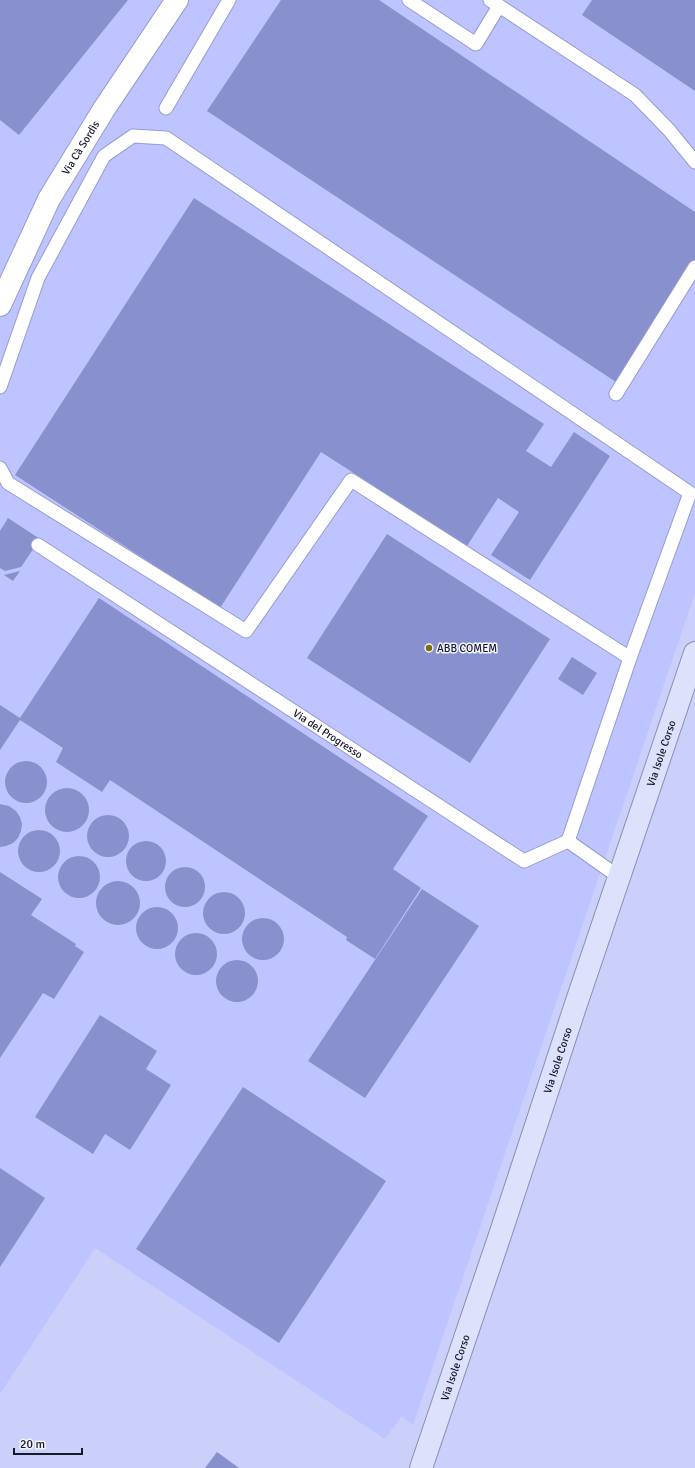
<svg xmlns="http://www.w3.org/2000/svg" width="695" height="1468" font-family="Signika,sans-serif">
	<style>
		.built { fill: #bdc4ff }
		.building { fill: #8990ce }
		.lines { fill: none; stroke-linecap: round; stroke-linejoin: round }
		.service-casing { stroke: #979dcf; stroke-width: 15 }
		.minor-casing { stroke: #979dcf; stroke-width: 24 }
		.primary-casing { stroke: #8a8eb2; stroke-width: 24 }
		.service { stroke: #fff; stroke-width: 13 }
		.minor { stroke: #fff; stroke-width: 22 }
		.primary { stroke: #dee1fc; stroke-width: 22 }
		.poi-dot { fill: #7c6d08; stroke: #f1f3fe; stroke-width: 1.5 }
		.labels { text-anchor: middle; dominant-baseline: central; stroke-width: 3; stroke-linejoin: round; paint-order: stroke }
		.street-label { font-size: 11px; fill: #16182b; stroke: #f1f3fe }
		.poi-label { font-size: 11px; fill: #16182b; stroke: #f1f3fe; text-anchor: start }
	</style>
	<rect width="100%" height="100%" fill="#cad0fa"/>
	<path class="built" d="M0,0H695V593L413,1425L402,1416L385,1439L95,1248L0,1394Z"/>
	<path class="building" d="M0,0H128L19,135L0,120Z
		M281,0H379L695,212V264L616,382L207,111Z
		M592,0H695V91L582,15Z
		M194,198L544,424L526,451L551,467L574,432L610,456L530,580L491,555L519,512L498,498L467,546L321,452L220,608L15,475Z
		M8,518L40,539L21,567L5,571L0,568V531Z
		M387,534L550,639L470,763L307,658Z
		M20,571L13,581L4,575Z
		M99,598L428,816L393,869L421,888L375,959L346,940L347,937L110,780L102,792L56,762L63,748L20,720L0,750V705L20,718Z
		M572,657L597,673L583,695L558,679Z
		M5 782a21 21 0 1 1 42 0a21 21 0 1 1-42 0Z
		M45 810a22 22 0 1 1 44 0a22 22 0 1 1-44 0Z
		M0,804L9,806L16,811L20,817L22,824L21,831L18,838L13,843L6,846L0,847Z
		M87 836a21 21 0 1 1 42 0a21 21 0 1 1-42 0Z
		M18 851a21 21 0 1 1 42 0a21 21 0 1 1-42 0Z
		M126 861a20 20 0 1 1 40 0a20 20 0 1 1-40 0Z
		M58 877a21 21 0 1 1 42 0a21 21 0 1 1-42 0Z
		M165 887a20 20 0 1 1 40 0a20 20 0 1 1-40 0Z
		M0,872L42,899L31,915L76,944L75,946L84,952L54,999L43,993L0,1058Z
		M96 903a22 22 0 1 1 44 0a22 22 0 1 1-44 0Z
		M422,889L479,926L365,1098L308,1061Z
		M203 913a21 21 0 1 1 42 0a21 21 0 1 1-42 0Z
		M136 928a21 21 0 1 1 42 0a21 21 0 1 1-42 0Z
		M242 939a21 21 0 1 1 42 0a21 21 0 1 1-42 0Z
		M175 954a21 21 0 1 1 42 0a21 21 0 1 1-42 0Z
		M216 981a21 21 0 1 1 42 0a21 21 0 1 1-42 0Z
		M100,1015L157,1051L146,1069L171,1085L130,1150L105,1134L93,1154L35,1117Z
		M243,1087L386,1181L279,1343L136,1249Z
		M0,1168L45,1198L0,1267Z
		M217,1452L239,1468H205Z"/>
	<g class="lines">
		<defs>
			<g id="service">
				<path d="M409,0L476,44L499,6"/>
				<path d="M490,0L635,95L669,130L695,162"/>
				<path d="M166,108L229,0"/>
				<path d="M0,387L38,278L104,156L133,136L166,138L690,493L630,658L568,841"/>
				<path d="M616,394L695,267"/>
				<path d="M0,468L8,483L246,631L351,480L630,658"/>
				<path id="s1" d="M38,545L524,861L568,841"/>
				<path d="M568,841L619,877"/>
			</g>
			<g id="minor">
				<path id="s2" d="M0,305L49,199L104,109L177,0"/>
			</g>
			<g id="primary">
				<path id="s3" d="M421,1468L500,1235L576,1004L695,653"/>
			</g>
		</defs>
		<use href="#service" class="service-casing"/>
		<use href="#minor" class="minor-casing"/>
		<use href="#primary" class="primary-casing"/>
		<use href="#service" class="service"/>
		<use href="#minor" class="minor"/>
		<use href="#primary" class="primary"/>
	</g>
	<circle class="poi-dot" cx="429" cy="648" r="4"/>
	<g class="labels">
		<g class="street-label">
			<text stroke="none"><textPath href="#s2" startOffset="177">Via Cà Sordìs</textPath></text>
			<text stroke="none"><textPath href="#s1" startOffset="346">Via del Progresso</textPath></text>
			<text stroke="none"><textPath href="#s3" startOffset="754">Via Isole Corso</textPath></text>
			<text stroke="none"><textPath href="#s3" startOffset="430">Via Isole Corso</textPath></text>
			<text stroke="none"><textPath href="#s3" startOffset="106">Via Isole Corso</textPath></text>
		</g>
		<g class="poi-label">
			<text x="437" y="648">ABB COMEM</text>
		</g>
	</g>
	<path d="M14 1448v6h68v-6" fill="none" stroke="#16182b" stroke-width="2"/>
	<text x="20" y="1448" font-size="12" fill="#16182b" stroke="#f1f3fe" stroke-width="3" paint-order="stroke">20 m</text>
</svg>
